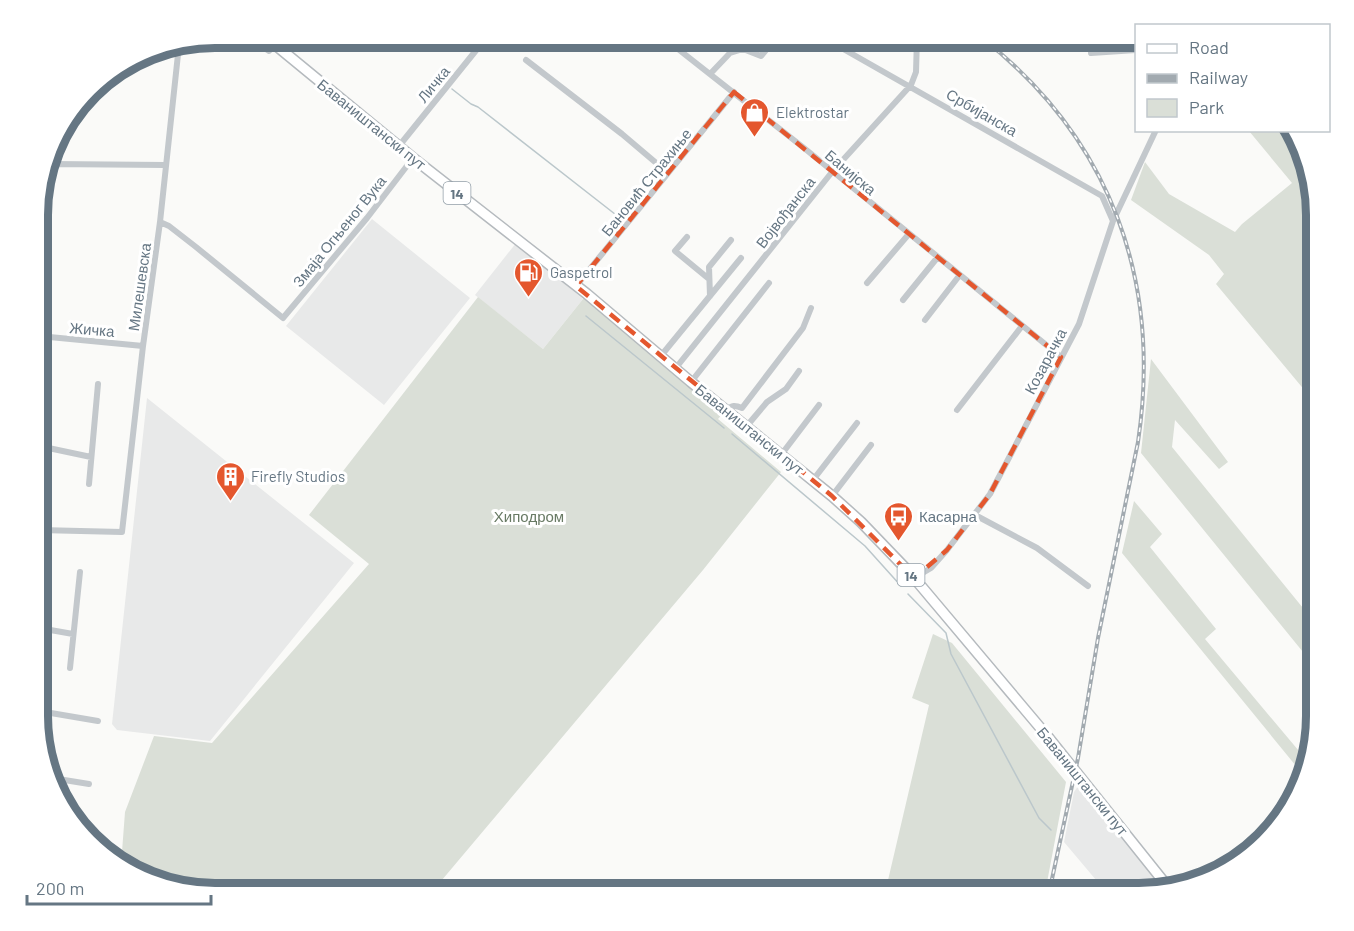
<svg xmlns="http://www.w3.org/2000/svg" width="1354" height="931" font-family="Barlow,sans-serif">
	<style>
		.built { fill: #e8e9e9 }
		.green { fill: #dadfd7 }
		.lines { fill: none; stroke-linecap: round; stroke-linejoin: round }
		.stream { stroke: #bbc7cb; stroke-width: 1.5 }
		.primary-casing { stroke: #b5babe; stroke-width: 12 }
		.minor { stroke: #c3c8cc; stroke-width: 6 }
		.primary { stroke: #fff; stroke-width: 9 }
		.rail-casing { stroke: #a2aab0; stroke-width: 4 }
		.rail { stroke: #fff; stroke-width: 1.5; stroke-dasharray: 4.5; stroke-linecap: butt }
		.marked { fill: none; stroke: #e4572e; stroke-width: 4.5; stroke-dasharray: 12 8; stroke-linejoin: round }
		.labels { text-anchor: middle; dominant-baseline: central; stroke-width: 6; stroke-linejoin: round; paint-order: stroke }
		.shield { fill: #fff; stroke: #939fa8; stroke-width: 1.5 }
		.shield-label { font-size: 14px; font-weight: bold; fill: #657683 }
		.street-label { font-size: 15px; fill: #657683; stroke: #fff }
		.poi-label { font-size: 15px; fill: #657683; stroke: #fff; text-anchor: start }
		.park-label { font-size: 15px; fill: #687a64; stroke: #fff }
		.rim { fill: none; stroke: #657683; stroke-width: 8 }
	</style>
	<rect width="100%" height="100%" fill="#fafaf8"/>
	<path class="built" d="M372,219L470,298L384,405L286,326Z
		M516,243L583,299L543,349L475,295Z
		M147,398L354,563L210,741L117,730L112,724Z
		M1079,785L1085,793L1162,888L1139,893H1107L1064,842L1074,792Z"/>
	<path class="green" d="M1249,131H1293L1298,136L1316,204V404L1216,284L1224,274L1209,255L1131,200L1145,162L1169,194L1235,232L1242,224L1292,183Z
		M587,294L726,410L718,419L781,472L703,570L431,893H204L158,884L121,865L125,812L154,736L212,743L369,564L309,515L478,297L543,349Z
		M1151,359L1228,462L1219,469L1175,420L1172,447L1316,624V668L1141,453Z
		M1134,501L1162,534L1150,547L1216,629L1205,639L1309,763L1305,777L1122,553Z
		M933,634L952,643L1066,782L1045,893H885L929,705L912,698Z"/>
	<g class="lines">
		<path class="stream" d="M452,89L471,104L478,107L620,218
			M586,316L724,428
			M732,434L865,546L901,586
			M908,594L946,633L951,654L1039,818L1051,830"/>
		<defs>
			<path id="primary" d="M267,38L413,158L587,294L691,382L832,496L861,522L910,573L1048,737L1168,887"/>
		</defs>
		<use href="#primary" class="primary-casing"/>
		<path class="minor" d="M249,38L269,51L275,45
			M664,38L804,148L1061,357
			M824,38L1102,196L1113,221
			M1091,53L1136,50
			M526,60L622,134L668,173
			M711,73L730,53L743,49L761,56L776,38
			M399,146L486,38
			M39,222L51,164L165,165
			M160,222L169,226L196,247L283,318L367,218L413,158
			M687,237L675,251L709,279
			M39,265L41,309L39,324
			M867,283L908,235
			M576,286L734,92
			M710,296L709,267L731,240
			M903,300L937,258
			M925,320L959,276
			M39,336L143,346
			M660,357L741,258
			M675,369L832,172L911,85L916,72L917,38
			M691,382L769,283
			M726,410C732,405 735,405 742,408L803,328L811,308
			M957,410L1022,326
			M746,427L767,402L786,389L799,371
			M39,446L91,457
			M781,455L819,405
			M813,480L857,423
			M89,484L98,384
			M832,496L871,445
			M975,515L1037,548L1088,586
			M39,530L122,532L143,346L160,222L179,45
			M914,578L931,568L947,550L990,494L1079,324L1113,221L1156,130
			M39,628L73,634
			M70,668L80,572
			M39,711L98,721
			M52,778L89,784"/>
		<use href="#primary" class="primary"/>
		<defs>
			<path id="rail" d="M982,38C1111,139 1162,281 1138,442L1098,638L1078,758L1049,893"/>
		</defs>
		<use href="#rail" class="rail-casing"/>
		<use href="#rail" class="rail"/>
	</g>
	<path class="marked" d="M734,92L1061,357L990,494L947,550L914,578L832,496L576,286Z"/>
	<defs>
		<symbol id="shop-pin" viewBox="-11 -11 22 30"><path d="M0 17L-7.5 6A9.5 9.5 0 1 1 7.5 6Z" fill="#e4572e" stroke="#fff"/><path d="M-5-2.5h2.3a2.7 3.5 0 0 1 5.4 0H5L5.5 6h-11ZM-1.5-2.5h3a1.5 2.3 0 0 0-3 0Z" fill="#fff"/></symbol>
		<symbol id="fuel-pin" viewBox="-11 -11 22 30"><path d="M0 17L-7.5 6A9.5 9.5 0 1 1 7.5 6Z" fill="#e4572e" stroke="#fff"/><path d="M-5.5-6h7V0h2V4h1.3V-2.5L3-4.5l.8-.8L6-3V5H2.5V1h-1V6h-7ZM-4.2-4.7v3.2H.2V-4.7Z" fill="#fff"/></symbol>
		<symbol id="building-pin" viewBox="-11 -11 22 30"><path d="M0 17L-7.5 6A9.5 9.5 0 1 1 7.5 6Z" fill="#e4572e" stroke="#fff"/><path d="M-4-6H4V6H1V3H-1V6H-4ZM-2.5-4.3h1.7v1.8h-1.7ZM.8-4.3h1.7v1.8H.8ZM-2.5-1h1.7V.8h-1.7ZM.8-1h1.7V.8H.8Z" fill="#fff"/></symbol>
		<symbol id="bus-pin" viewBox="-11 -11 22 30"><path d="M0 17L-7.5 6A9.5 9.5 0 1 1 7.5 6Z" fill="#e4572e" stroke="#fff"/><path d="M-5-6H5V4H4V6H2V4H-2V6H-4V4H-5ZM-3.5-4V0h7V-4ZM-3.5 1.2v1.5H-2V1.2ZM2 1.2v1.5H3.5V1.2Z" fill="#fff"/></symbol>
	</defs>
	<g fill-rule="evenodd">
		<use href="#shop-pin" x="738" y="96" width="33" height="45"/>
		<use href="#fuel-pin" x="512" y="256" width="33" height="45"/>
		<use href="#building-pin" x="214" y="460" width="33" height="45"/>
		<use href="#bus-pin" x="882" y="500" width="33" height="45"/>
	</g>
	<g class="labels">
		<g class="shield">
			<rect x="443.5" y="182" width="27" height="22" rx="4.5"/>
			<rect x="897.5" y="564" width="27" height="22" rx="4.5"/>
		</g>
		<g class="shield-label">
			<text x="457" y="193">14</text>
			<text x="911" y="575">14</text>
		</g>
		<g class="street-label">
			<text transform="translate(433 84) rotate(-51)">Личка</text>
			<text transform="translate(982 112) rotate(30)">Србијанска</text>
			<text transform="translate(372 124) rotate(39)">Баваништански пут</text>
			<text transform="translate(851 172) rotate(40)">Банијска</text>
			<text transform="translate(646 182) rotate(-51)">Бановић Страхиње</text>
			<text transform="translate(785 212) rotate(-52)">Војвођанска</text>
			<text transform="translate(339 231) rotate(-51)">Змаја Огњеног Вука</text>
			<text transform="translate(139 287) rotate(-82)">Милешевска</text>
			<text transform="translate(92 329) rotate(5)">Жичка</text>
			<text transform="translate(1045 361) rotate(-62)">Козарачка</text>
			<text transform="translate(750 429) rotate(39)">Баваништански пут</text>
			<text transform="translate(1083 781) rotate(51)">Баваништански пут</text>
		</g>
		<g class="poi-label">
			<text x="776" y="112">Elektrostar</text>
			<text x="550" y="272">Gaspetrol</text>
			<text x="251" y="476">Firefly Studios</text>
			<text x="919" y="516">Касарна</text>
		</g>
		<g class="park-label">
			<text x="529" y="516">Хиподром</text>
		</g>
	</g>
	<path d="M0 0H1354V931H0ZM215 48H1139A167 167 0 0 1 1306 215V716A167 167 0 0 1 1139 883H215A167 167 0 0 1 48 716V215A167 167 0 0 1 215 48Z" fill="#fff" fill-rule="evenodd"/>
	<path class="rim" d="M215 48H1139A167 167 0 0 1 1306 215V716A167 167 0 0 1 1139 883H215A167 167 0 0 1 48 716V215A167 167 0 0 1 215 48Z"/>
	<rect x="1135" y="24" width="195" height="108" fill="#ffffff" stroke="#c1c8cd" stroke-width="1.5"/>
	<rect x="1147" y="44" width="30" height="9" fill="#ffffff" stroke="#c1c8cd" stroke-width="1.5"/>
	<text x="1189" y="54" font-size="18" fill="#657683">Road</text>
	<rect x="1147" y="74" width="30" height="9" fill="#a2aab0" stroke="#c1c8cd" stroke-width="1.5"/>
	<text x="1189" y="84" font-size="18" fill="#657683">Railway</text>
	<rect x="1147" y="99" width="30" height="18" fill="#dadfd7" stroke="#c1c8cd" stroke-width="1.5"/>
	<text x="1189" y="114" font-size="18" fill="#657683">Park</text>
	<path d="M27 895v9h184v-9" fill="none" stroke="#657683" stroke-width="3"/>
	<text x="36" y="895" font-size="18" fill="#657683" stroke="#ffffff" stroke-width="4.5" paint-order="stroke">200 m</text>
</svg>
